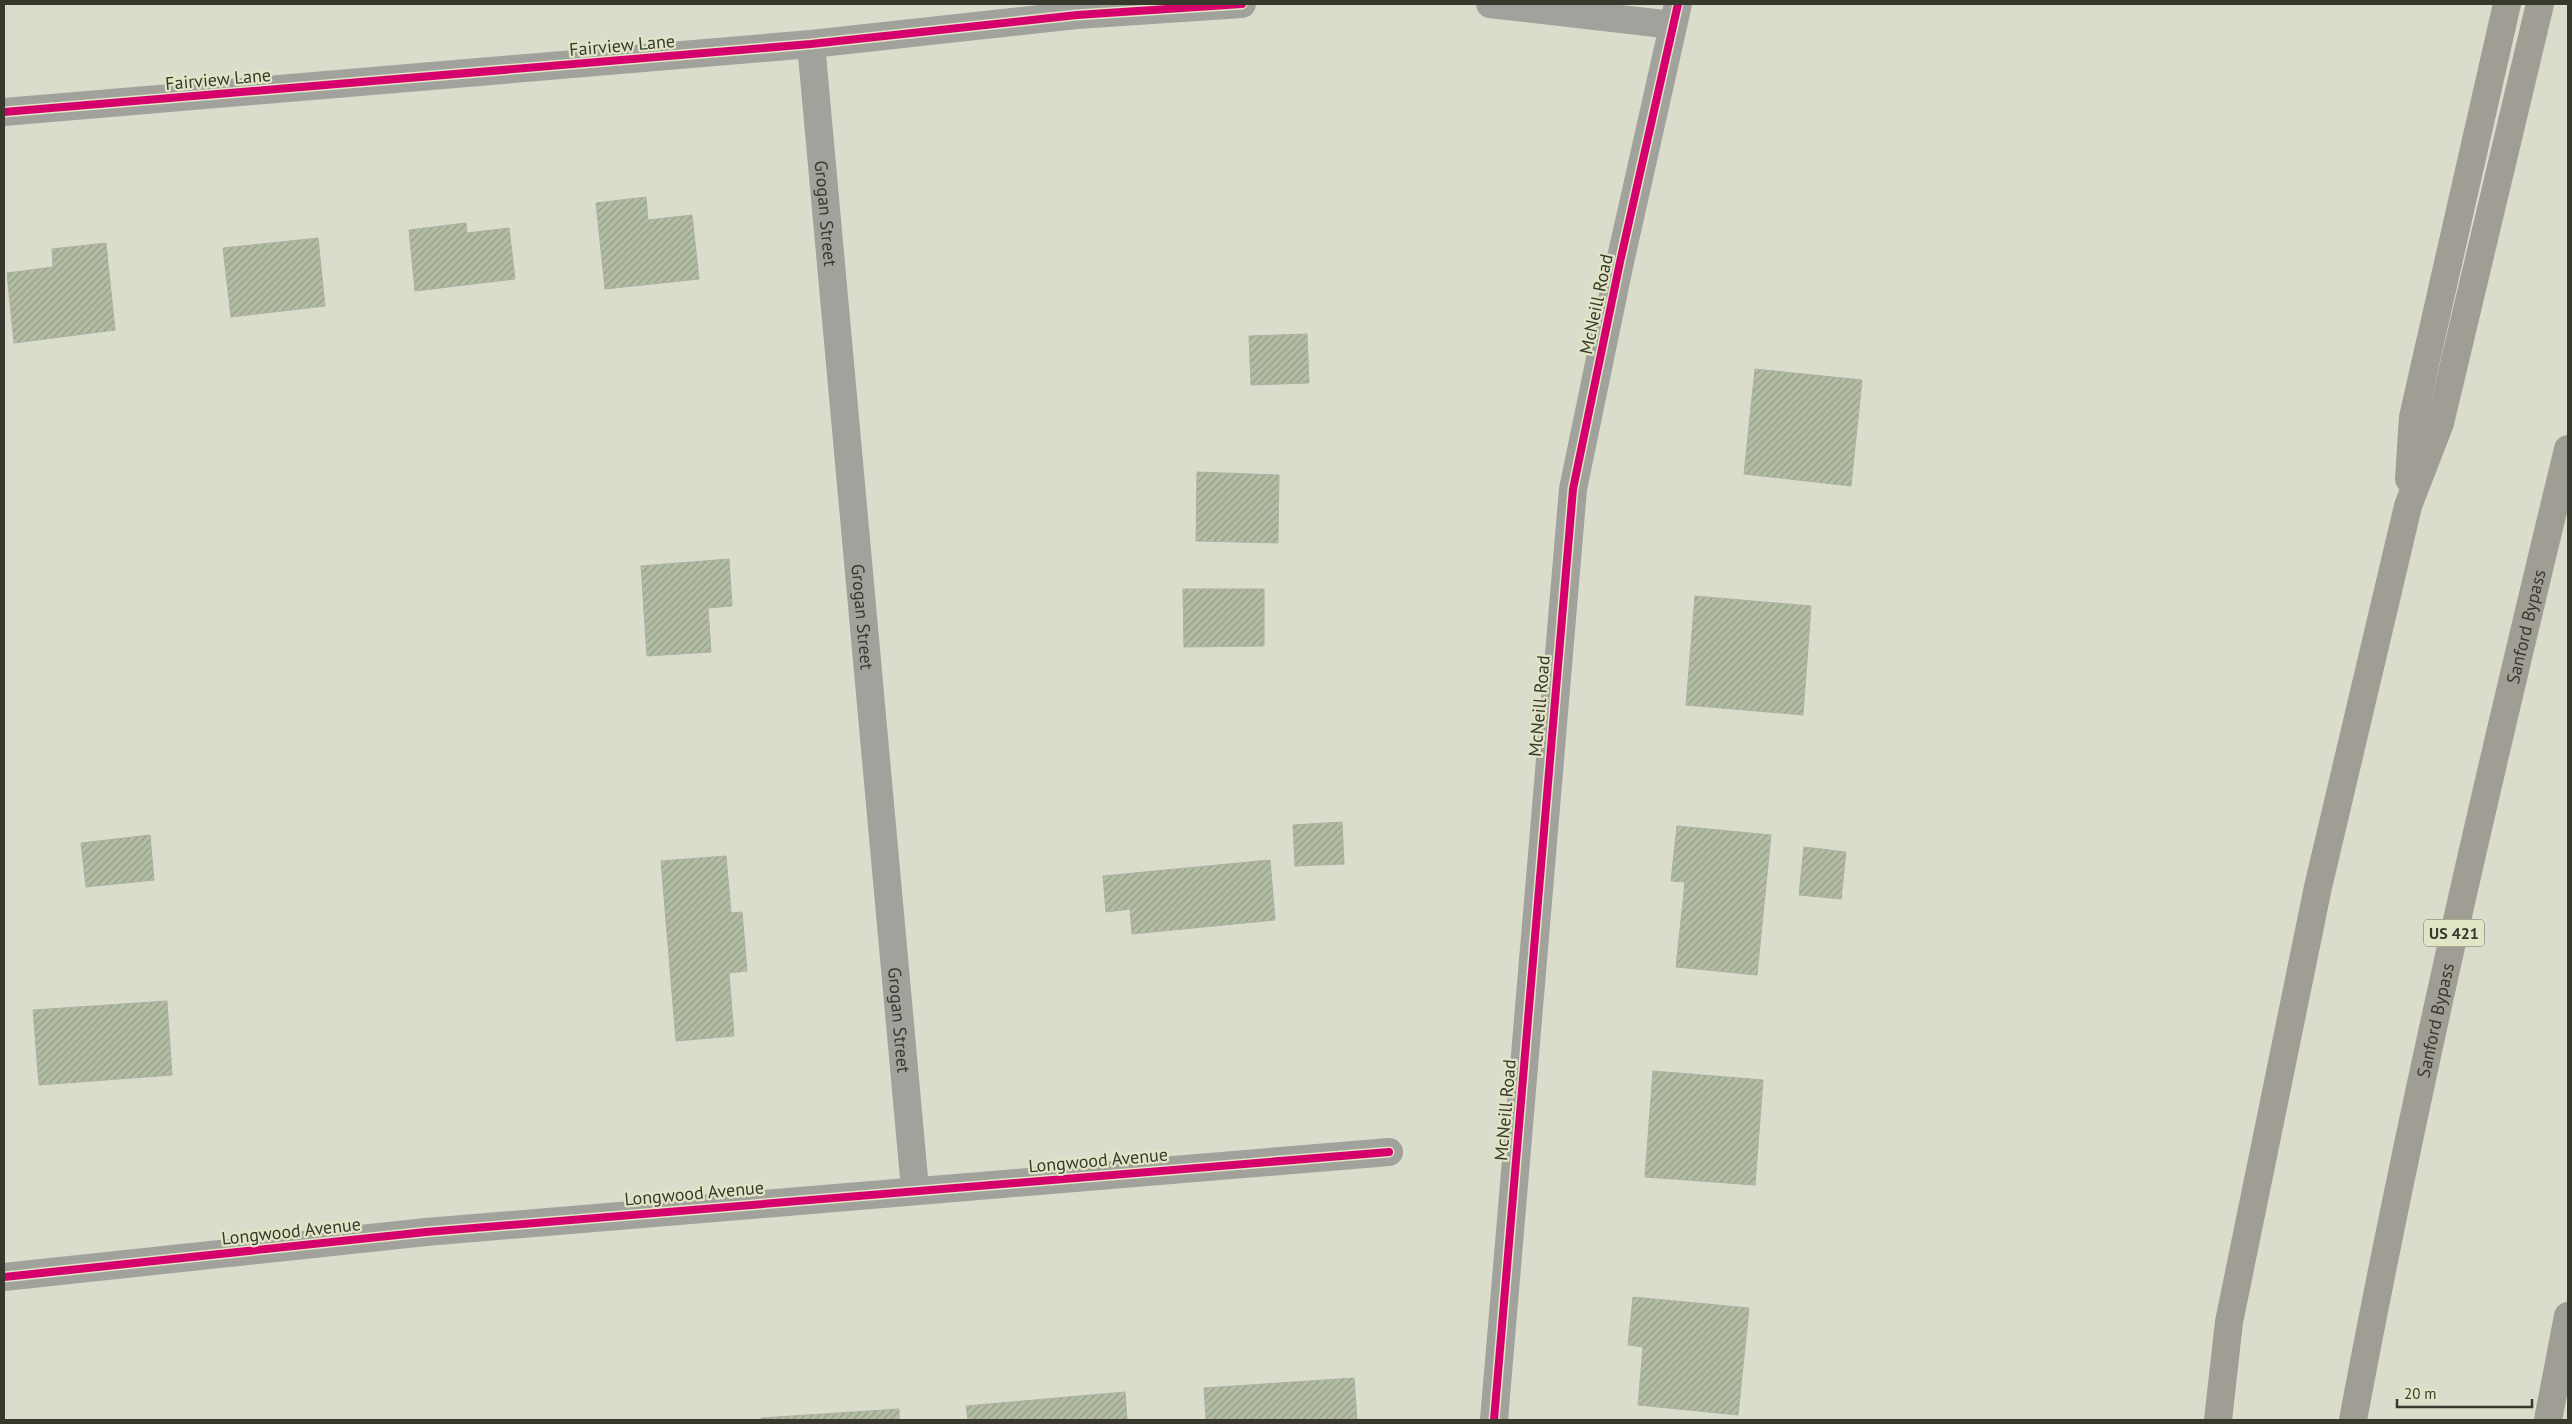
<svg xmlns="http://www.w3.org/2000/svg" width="2572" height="1424" font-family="'PT Sans',sans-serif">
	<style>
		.building { fill: url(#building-hatch); stroke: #adb1a4 }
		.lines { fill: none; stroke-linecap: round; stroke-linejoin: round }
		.minor { stroke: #a2a29c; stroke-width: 28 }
		.highway { stroke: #9f9d94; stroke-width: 28 }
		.cycleway-casing { stroke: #e1e4c5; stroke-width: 11 }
		.cycleway { stroke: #d6006c; stroke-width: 8 }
		.labels { text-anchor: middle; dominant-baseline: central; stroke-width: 4.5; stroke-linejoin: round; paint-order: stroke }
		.shield { fill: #e1e4c5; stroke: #6b6c5b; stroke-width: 1 }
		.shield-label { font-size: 16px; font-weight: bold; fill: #38392d }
		.street-label { font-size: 18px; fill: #38392d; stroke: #e1e4c5 }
	</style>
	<defs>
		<pattern id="building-hatch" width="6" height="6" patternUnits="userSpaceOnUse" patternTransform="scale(1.25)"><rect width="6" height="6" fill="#b3bda3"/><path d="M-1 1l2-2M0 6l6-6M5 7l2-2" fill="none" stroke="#939b85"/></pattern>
	</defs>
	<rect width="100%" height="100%" fill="#dbddcc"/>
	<path class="building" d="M646,197L648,220L692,215L699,279L605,289L596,203Z
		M466,223L467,233L509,228L515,279L415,291L409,230Z
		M318,238L325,306L231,317L223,248Z
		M106,243L115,330L14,343L7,273L53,267L52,249Z
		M1307,334L1309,383L1251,385L1249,336Z
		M1755,369L1862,380L1851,486L1744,474Z
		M1197,472L1279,475L1278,543L1196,541Z
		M729,559L732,606L708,608L711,652L647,656L641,566Z
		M1183,589H1264V646L1184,647Z
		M1695,596L1811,606L1803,715L1686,705Z
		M1342,822L1344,864L1295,866L1293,825Z
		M1677,826L1771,835L1757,975L1676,967L1685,882L1671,881Z
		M150,835L154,880L86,887L81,843Z
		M1804,847L1846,852L1841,899L1799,895Z
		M726,856L731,913L742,912L747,971L729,973L734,1036L676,1041L661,861Z
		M1270,860L1275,920L1132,934L1130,909L1106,912L1103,876Z
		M167,1001L172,1075L39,1085L33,1010Z
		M1653,1071L1763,1080L1755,1185L1645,1177Z
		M1633,1297L1749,1308L1738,1415L1638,1405L1643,1347L1628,1345Z
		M1354,1378L1357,1420H1206L1204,1388Z
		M1125,1392L1127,1420H968L966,1406Z
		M899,1409V1420H761V1418Z"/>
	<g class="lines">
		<g class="minor">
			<path d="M1490,4L1673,25"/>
			<path id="s1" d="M811,44L915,1189"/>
			<path d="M4,112L811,44L1077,15L1242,4"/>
			<path d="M4,1277L426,1232L1389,1152"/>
			<path d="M1494,1420L1573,489L1620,262L1678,4"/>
		</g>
		<g class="highway">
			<path d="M2409,479L2413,417L2507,4"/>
			<path d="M2218,1420L2229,1322L2318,887L2408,506L2440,423L2540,4"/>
			<path id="s2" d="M2353,1420C2414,1094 2490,771 2568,449"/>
			<path d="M2548,1420L2568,1316"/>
		</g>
		<defs>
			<path id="cycleway" d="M4,112L811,44L1077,15L1242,4
				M4,1277L426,1232L1389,1152
				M1494,1420L1573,489L1620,262L1678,4"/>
		</defs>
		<use href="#cycleway" class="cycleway-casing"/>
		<use href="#cycleway" class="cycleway"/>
	</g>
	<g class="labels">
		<rect class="shield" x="2424" y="919.5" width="60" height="27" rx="4"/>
		<g class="shield-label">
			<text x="2454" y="933">US 421</text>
		</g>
		<g class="street-label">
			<text transform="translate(622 45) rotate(-5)">Fairview Lane</text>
			<text transform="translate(218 79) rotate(-5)">Fairview Lane</text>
			<text stroke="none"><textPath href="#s1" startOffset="170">Grogan Street</textPath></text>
			<text transform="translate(1596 304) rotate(-78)">McNeill Road</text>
			<text stroke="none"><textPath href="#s1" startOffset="575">Grogan Street</textPath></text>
			<text stroke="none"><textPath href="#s2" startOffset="812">Sanford Bypass</textPath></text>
			<text transform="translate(1539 706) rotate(-85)">McNeill Road</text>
			<text stroke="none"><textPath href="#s1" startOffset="980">Grogan Street</textPath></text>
			<text stroke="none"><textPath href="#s2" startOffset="408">Sanford Bypass</textPath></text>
			<text transform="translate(1505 1110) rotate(-85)">McNeill Road</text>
			<text transform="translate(1098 1160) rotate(-5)">Longwood Avenue</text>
			<text transform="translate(694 1193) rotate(-5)">Longwood Avenue</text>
			<text transform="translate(291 1231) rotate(-6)">Longwood Avenue</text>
		</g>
	</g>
	<rect width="2572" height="1424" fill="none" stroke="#38392d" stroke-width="10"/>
	<path d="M2397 1399v8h135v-8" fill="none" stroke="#38392d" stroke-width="2.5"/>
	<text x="2404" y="1399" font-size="15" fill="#38392d" stroke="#e1e4c5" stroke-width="4" paint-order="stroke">20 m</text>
</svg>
